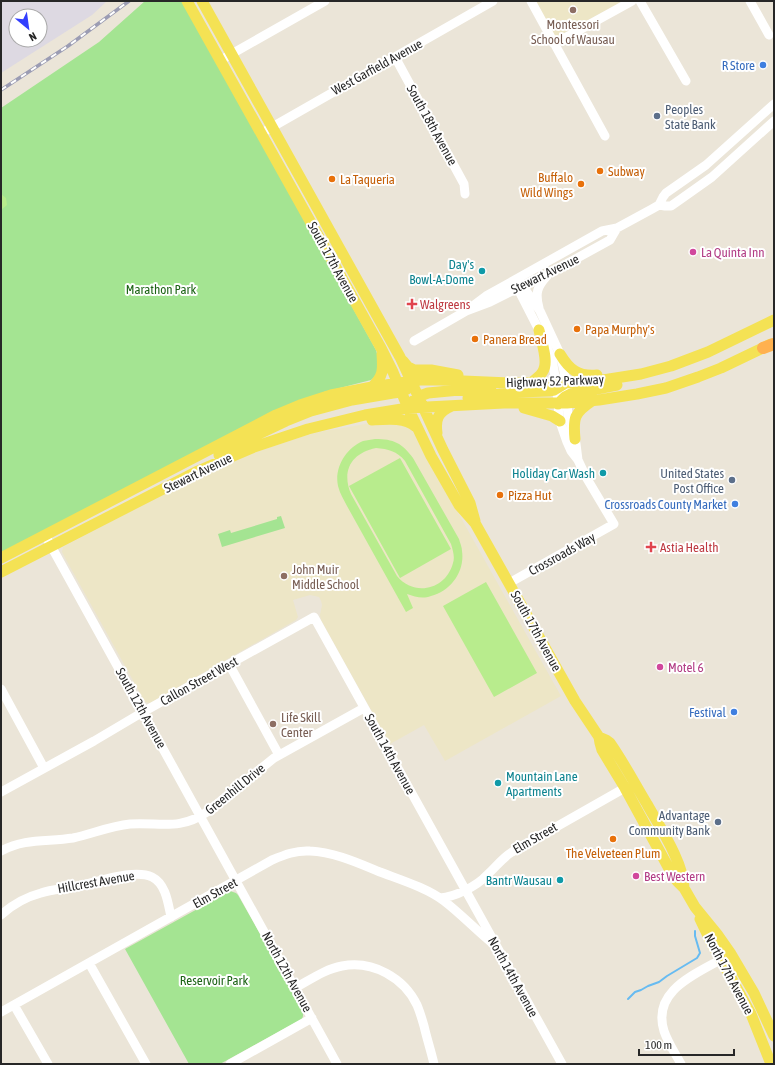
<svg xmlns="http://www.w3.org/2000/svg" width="775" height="1065" font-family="'Asap Condensed',sans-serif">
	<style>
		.industrial { fill: #ddd9e2; fill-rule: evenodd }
		.education { fill: #ede6c6 }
		.green { fill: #a4e492 }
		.pitch { fill: #b8ec8d; fill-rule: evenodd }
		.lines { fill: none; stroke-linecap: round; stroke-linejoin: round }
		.stream { stroke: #67bbf1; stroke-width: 2 }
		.minor { stroke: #fff; stroke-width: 9 }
		.major { stroke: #f4e254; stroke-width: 11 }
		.highway { stroke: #ffb14f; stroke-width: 12 }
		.rail-casing { stroke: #9b9cb3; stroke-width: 3.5 }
		.rail { stroke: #fff; stroke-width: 2; stroke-dasharray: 6; stroke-linecap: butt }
		.education-dot { fill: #8d6e63; stroke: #fff; stroke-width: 1.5 }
		.shop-dot { fill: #3f7fe0; stroke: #fff; stroke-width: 1.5 }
		.service-dot { fill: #5c6f8a; stroke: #fff; stroke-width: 1.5 }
		.food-dot { fill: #e8710a; stroke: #fff; stroke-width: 1.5 }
		.hotel-dot { fill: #d1479c; stroke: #fff; stroke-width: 1.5 }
		.culture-dot { fill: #0f9aa8; stroke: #fff; stroke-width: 1.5 }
		.health-dot { fill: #e0444e; stroke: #fff; stroke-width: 1.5 }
		.labels { text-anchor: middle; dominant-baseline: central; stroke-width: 4; stroke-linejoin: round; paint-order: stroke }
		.education-label { font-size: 13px; fill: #785e54; stroke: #fff; text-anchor: start }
		.shop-label { font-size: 13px; fill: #366cbe; stroke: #fff; text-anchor: end }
		.street-label { font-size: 13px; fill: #272727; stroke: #fff }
		.service-label { font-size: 13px; fill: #4e5e75; stroke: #fff; text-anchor: end }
		.food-label { font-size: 13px; fill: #c56008; stroke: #fff; text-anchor: start }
		.hotel-label { font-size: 13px; fill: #b23c85; stroke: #fff; text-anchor: start }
		.culture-label { font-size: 13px; fill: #0d838f; stroke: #fff; text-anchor: end }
		.park-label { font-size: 13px; fill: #1e6517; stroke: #fff }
		.health-label { font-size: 13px; fill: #be3a42; stroke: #fff; text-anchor: start }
	</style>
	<rect width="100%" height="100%" fill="#ebe5d8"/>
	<path class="industrial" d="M1,1H107L92,15L1,73ZM16,16H40V40H16Z"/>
	<path class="education" d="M536,1H623L558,36H555L553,33Z
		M376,422H394L409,428L416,436L438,477L561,696L445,761L424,725L390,744L321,620L320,615L322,605L321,601L319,597L315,596L310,595L293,600L298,617L296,620L150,703L145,702L64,556L62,552L63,547L198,476L245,455L311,433L343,428Z"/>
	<path class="green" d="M145,1H183L376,350C379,360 381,373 371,380L324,392L1,553V108L99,42Z
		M281,516L285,528L222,547L218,534L230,530L231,533L277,519V517Z
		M230,891L236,893L238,895L303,1010V1016L302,1019L220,1064H189L125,949Z"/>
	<path class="pitch" d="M1,194L6,198L7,205L1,210Z
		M375,439C394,439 402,443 413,458L459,539C460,543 462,547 462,551C465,571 451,591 431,596C423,599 415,597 407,594L413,608L406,612L347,506C344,500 340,494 338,486C334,468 346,448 363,441C367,440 371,440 375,439ZM376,448C388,449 397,451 405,461L451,544C453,551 455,557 453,563C446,590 414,597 397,576L351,494C341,470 352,453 376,448Z
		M400,458L451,549L400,578L349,486Z
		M486,582L537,673L494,697L443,606Z"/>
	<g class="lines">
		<path class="stream" d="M628,999L635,992L641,990L648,986L659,982L667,976L697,958L700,953L695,936V931"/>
		<path class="minor" d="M531,1L605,136
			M640,1L686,81
			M750,1L769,35
			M554,44L632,1
			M395,57L464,184L465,194
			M221,60L325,1
			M267,130L493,1
			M659,205L665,206H671L681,199L712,177L774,121
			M520,282L540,311L560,354L564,371L568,415L576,444L578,460
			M539,308C535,293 537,287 547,276
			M466,311L486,296L602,231L617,228L652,209L659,205L663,197L666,193L706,165L774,104
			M414,341L466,311L490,302L518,288L548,274L590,251L610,240L617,228
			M45,535L337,1064
			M509,583L614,524L586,477L578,460L571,451L567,442L559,419L557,388L552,359L542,336L519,291L517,286V279
			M229,664L279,755
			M1,689L44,768
			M1,792L94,741L143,712L314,617L562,1064
			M1,851C25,838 47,842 73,838C92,834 110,826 130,824C160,822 179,831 207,812L274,758L364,708
			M440,898C455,897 477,886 487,875C496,867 502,858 512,852L630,785
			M1,915C12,905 26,897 41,893C53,889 65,889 77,886C96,883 133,868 152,877C166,884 168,903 171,917
			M89,963L146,1064
			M295,988C310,980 325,969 342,966C373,960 404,978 417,1005C420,1012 422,1019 424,1026C427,1039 431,1051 434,1064
			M14,1005L48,1064
			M1,1012L272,860C284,855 296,850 310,851C334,852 358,863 380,872C401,880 427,888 444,901C461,914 476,930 492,943
			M230,1064L312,1018
			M681,1064C675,1053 668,1043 664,1031C651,989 699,973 727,956"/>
		<path class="major" d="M187,1L381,348L393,372L408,408L431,456L459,505L475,523L575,701L599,737L600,743L602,750L625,788L672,874L677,881L684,888L695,907L717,934L731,954L754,993L774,1036
			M202,1L400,357L443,450L470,503L475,521
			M560,354C569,369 578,377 597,375
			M403,361L408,367L414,370H431L458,375
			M531,383C535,379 541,376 543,371C549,362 541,340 539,330
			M372,387C384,376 383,369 382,354
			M468,398L517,392L549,391L554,390L564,384
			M413,401L420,396L428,393L491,387
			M558,404L565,397L571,394L617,385
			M524,408L552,416L560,421
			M372,420C387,419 405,417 416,427
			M437,433C435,419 438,412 452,406
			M575,439C573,418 574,413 592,401
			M219,455L244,441L286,421L311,411L352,400L393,393L401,392L407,389
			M1,558L276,415L300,405L331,395L372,387L420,380H440L512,383H565L603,380L641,374L671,366L708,352L774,320
			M1,572L198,471L254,447L308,429L365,415L408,408L504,403H567L599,400L637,394L666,388L698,377L721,368L771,344
			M599,737L606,740L610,743C624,763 635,784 647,804C659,826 684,863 684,888
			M700,919L709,938L751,1014L771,1064"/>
		<path class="highway" d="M763,348L774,344"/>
		<defs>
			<path id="rail" d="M1,90L68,46L129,1"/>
		</defs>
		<use href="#rail" class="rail-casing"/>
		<use href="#rail" class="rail"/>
	</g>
	<g class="education-dot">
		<circle cx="573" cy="10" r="4"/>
		<circle cx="284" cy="576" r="4"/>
		<circle cx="273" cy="724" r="4"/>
	</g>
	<g class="shop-dot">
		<circle cx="763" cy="65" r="4"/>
		<circle cx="735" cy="504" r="4"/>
		<circle cx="734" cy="712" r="4"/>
	</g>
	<g class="service-dot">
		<circle cx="657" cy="116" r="4"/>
		<circle cx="732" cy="480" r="4"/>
		<circle cx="718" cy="822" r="4"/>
	</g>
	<g class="food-dot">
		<circle cx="600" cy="171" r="4"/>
		<circle cx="332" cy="179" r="4"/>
		<circle cx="581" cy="184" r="4"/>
		<circle cx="577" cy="329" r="4"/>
		<circle cx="475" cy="339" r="4"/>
		<circle cx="500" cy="495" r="4"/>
		<circle cx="613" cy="839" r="4"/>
	</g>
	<g class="hotel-dot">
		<circle cx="693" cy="252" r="4"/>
		<circle cx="660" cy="667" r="4"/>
		<circle cx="636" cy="876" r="4"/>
	</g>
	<g class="culture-dot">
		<circle cx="482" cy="271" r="4"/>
		<circle cx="603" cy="473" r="4"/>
		<circle cx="498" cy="783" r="4"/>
		<circle cx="560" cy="880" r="4"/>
	</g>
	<g class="health-dot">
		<path d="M410 298h4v4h4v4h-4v4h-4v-4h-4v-4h4z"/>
		<path d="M649 541h4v4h4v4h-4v4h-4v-4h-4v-4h4z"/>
	</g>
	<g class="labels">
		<g class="education-label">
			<text x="573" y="24" text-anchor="middle">Montessori<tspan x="573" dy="15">School of Wausau</tspan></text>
			<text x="292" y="569">John Muir<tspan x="292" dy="15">Middle School</tspan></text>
			<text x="281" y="717">Life Skill<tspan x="281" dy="15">Center</tspan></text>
		</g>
		<g class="shop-label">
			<text x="755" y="65">R Store</text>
			<text x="727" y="504">Crossroads County Market</text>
			<text x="726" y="712">Festival</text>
		</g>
		<g class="street-label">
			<text transform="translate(377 67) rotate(-29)">West Garfield Avenue</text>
			<text transform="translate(432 125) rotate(61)">South 18th Avenue</text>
			<text transform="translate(333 262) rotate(61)">South 17th Avenue</text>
			<text transform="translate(545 274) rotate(-26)">Stewart Avenue</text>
			<text transform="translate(555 381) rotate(-2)">Highway 52 Parkway</text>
			<text transform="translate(198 473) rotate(-26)">Stewart Avenue</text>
			<text transform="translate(562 554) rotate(-29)">Crossroads Way</text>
			<text transform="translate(536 631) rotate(61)">South 17th Avenue</text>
			<text transform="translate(199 681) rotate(-29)">Callon Street West</text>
			<text transform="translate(141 708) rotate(61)">South 12th Avenue</text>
			<text transform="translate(390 754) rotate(61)">South 14th Avenue</text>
			<text transform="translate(235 789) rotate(-39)">Greenhill Drive</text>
			<text transform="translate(535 838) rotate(-30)">Elm Street</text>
			<text transform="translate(96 882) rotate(-10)">Hillcrest Avenue</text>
			<text transform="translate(215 893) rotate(-29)">Elm Street</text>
			<text transform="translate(287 972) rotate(61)">North 12th Avenue</text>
			<text transform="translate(729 974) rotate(62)">North 17th Avenue</text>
			<text transform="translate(513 977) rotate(61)">North 14th Avenue</text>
		</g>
		<g class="service-label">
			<text x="665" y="109" text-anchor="start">Peoples<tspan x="665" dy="15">State Bank</tspan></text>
			<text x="724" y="473">United States<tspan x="724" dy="15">Post Office</tspan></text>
			<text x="710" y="815">Advantage<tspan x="710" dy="15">Community Bank</tspan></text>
		</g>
		<g class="food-label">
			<text x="608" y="171">Subway</text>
			<text x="573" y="177" text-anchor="end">Buffalo<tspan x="573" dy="15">Wild Wings</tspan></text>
			<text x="340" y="179">La Taqueria</text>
			<text x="585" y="329">Papa Murphy's</text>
			<text x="483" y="339">Panera Bread</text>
			<text x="508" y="495">Pizza Hut</text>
			<text x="613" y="853" text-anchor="middle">The Velveteen Plum</text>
		</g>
		<g class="hotel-label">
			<text x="701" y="252">La Quinta Inn</text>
			<text x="668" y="667">Motel 6</text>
			<text x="644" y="876">Best Western</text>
		</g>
		<g class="culture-label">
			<text x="474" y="264">Day's<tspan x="474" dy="15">Bowl-A-Dome</tspan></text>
			<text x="595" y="473">Holiday Car Wash</text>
			<text x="506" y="776" text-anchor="start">Mountain Lane<tspan x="506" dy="15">Apartments</tspan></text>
			<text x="552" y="880">Bantr Wausau</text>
		</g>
		<g class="park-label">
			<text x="161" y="289">Marathon Park</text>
			<text x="214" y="980">Reservoir Park</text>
		</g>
		<g class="health-label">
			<text x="420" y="304">Walgreens</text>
			<text x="660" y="547">Astia Health</text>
		</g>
	</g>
	<rect width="775" height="1065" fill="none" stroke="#272727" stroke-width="4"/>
	<g transform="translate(28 28) rotate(151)"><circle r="19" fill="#ffffff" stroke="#a9a9a9"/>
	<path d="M0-3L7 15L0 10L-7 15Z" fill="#323efe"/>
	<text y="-6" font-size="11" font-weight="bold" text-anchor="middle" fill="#272727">N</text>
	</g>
	<path d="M639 1049v6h95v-6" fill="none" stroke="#272727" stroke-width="2"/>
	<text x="645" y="1049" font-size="12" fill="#272727" stroke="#ffffff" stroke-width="3" paint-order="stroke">100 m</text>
</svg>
